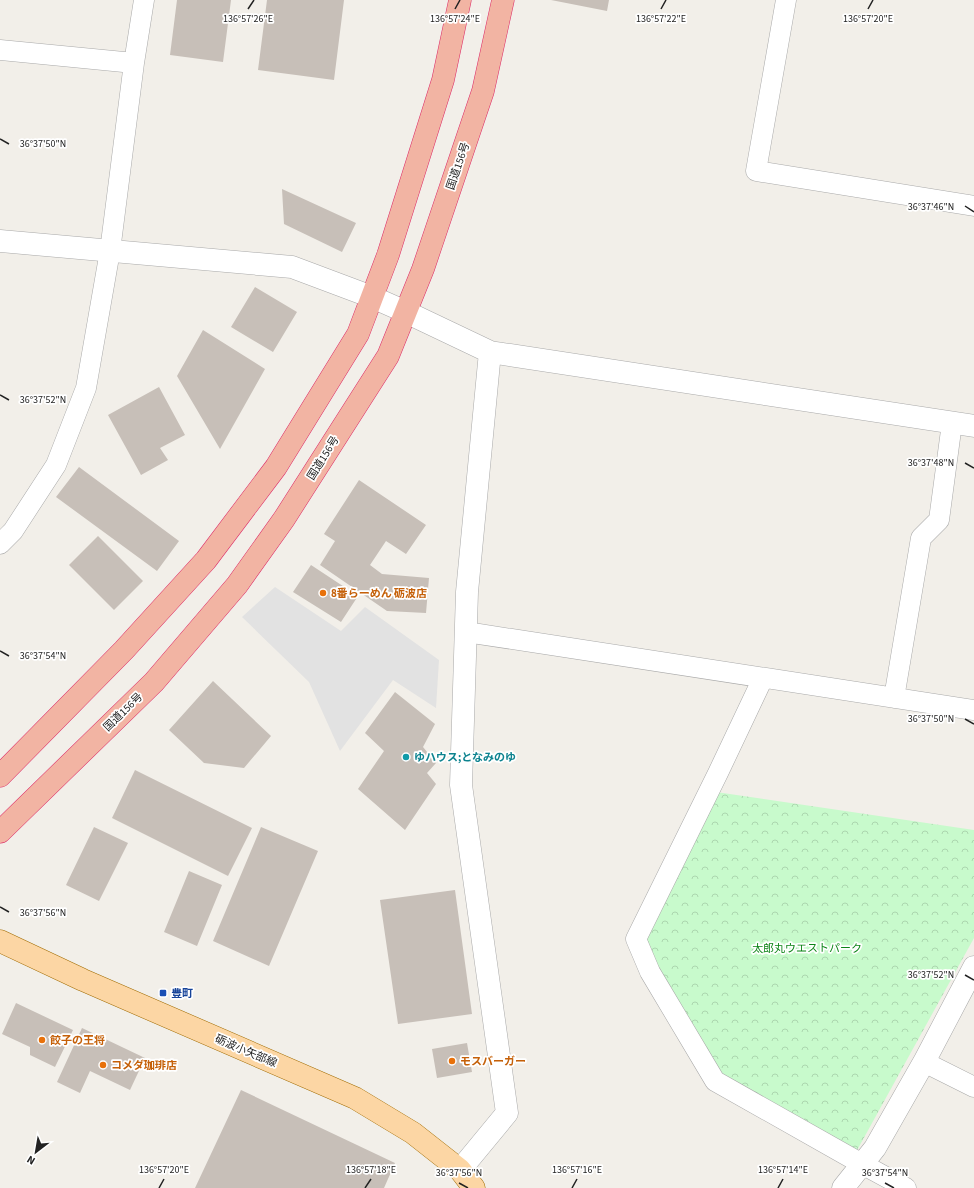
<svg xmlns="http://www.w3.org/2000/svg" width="974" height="1188" font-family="'Source Sans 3','Noto Sans JP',sans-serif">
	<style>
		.park { fill: url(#park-crowns) }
		.parking { fill: #e2e2e2 }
		.building { fill: #c7bfb8 }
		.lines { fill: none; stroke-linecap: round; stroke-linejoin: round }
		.minor-casing { stroke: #a9a9a9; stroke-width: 21 }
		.tertiary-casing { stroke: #a9a9a9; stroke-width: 23 }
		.primary-casing { stroke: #a06b00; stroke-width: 23 }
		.trunk-casing { stroke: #dc2a67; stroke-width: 23 }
		.minor { stroke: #fff; stroke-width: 20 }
		.tertiary { stroke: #fff; stroke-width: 22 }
		.primary { stroke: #fcd6a4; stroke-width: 22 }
		.trunk { stroke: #f2b4a3; stroke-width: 22 }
		.ticks { fill: none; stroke: #222; stroke-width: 1.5 }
		.food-dot { fill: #e8710a; stroke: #fff; stroke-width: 1.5 }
		.culture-dot { fill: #0f9aa8; stroke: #fff; stroke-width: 1.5 }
		.transit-dot { fill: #1a4fb4; stroke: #fff; stroke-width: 1.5 }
		.labels { text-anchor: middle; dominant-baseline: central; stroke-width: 3.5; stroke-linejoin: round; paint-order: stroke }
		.street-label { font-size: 11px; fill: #222; stroke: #fff }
		.food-label { font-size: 11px; font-weight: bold; fill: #c56008; stroke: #fff; text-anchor: start }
		.culture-label { font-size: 11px; font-weight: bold; fill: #0d838f; stroke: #fff; text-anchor: start }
		.park-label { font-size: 11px; fill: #0c8416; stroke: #fff }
		.transit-label { font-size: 11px; font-weight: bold; fill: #164399; stroke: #fff; text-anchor: start }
		.ticks-label { font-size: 10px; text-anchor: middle; fill: #222; stroke: #fff; stroke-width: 3.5; stroke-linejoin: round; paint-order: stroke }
	</style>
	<defs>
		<pattern id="park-crowns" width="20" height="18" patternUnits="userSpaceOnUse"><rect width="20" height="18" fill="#c8facc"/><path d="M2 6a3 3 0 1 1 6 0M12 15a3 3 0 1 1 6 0" fill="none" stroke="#acd6af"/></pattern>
	</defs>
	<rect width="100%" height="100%" fill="#f2efe9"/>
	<path class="park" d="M716,792L974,830V938L855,1154L719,1078L643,940Z"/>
	<path class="parking" d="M275,587L341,631L365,607L439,660L436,708L393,680L340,751L309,682L242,617Z"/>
	<path class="building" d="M177,0H231L223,62L170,55Z
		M267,0H344L334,80L258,70Z
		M551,0H609L607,11Z
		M282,189L356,223L342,252L284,224Z
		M255,287L297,312L273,352L231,327Z
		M203,330L265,369L220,449L177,376Z
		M159,387L185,435L160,448L168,460L141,475L108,415Z
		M79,467L179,541L157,571L56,497Z
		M359,480L426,525L406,554L386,541L370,565L382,574L429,578L426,613L387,611L320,565L335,541L324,534Z
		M98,536L143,581L114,610L69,565Z
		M311,565L358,596L341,622L293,592Z
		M213,681L271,736L244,768L204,763L169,730Z
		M395,692L435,724L423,747L436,763L427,773L436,784L405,830L358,789L384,751L365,733Z
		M135,770L252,828L228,876L112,818Z
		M94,827L128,843L99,901L66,885Z
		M261,827L318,851L269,966L213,941Z
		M189,871L222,885L197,946L164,932Z
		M455,890L472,1014L398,1024L380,900Z
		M16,1003L73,1030L55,1067L30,1055V1047L2,1034Z
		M82,1028L145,1058L130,1090L90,1071L80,1093L57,1082Z
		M467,1043L472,1072L437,1078L432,1049Z
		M241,1090L395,1163L384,1188H195Z"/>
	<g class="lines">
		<defs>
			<path id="minor" d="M786,0L756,171L974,206
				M0,50L134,63
				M0,544L13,531L56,465L86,388L110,251L134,63L144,0
				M466,632L974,710
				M763,678L718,773L636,939L650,972L715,1081L862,1164L906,1188
				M894,698L921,538L939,520L952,423
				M924,1062L974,1087"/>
			<path id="tertiary" d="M0,241L292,267L372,297L406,312L490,352L467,592L461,785L507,1113L460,1170
				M490,352L974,426
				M843,1188L875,1148L924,1062L974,967"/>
			<path id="primary" d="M0,941L83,980L355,1098L413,1133L460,1170L474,1188"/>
			<path id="trunk" d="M0,776L124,650L206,560L276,467L358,334L388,255L443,80L460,0
				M0,832L154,682L237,585L284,519L388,356L423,269L483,91L503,0"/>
		</defs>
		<use href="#minor" class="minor-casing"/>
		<use href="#tertiary" class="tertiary-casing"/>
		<use href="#primary" class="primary-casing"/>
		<use href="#trunk" class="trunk-casing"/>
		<use href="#minor" class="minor"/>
		<use href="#tertiary" class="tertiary"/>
		<use href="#primary" class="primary"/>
		<use href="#trunk" class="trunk"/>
	</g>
	<path class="ticks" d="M248,9L254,0M455,9L460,0M661,9L666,0M868,9L873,0M0,139L9,144M965,206L974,212M0,395L9,400M965,463L974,468M0,651L9,656M965,719L974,724M0,907L9,912M965,975L974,980M459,1183L468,1188M885,1183L894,1188M159,1188L164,1179M365,1188L371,1179M572,1188L577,1179M778,1188L783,1179"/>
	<g class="food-dot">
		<circle cx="323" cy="593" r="4"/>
		<circle cx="42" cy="1040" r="4"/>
		<circle cx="452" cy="1061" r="4"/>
		<circle cx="103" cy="1065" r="4"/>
	</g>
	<circle class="culture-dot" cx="406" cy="757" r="4"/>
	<rect class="transit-dot" x="159" y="989" width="8" height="8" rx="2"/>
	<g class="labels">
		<g class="street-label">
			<text transform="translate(458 166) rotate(-71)">国道156号</text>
			<text transform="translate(323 458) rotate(-58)">国道156号</text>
			<text transform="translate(123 712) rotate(-44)">国道156号</text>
			<text transform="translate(246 1051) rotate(23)">砺波小矢部線</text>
		</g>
		<g class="food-label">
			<text x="331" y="593">8番らーめん 砺波店</text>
			<text x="50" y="1040">餃子の王将</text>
			<text x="460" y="1061">モスバーガー</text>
			<text x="111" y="1065">コメダ珈琲店</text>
		</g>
		<g class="culture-label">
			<text x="414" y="757">ゆハウス;となみのゆ</text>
		</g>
		<g class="park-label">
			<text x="807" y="948">太郎丸ウエストパーク</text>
		</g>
		<g class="transit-label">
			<text x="171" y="993">豊町</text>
		</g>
	</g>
	<g class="ticks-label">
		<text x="248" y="22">136°57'26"E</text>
		<text x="455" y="22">136°57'24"E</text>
		<text x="661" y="22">136°57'22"E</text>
		<text x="868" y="22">136°57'20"E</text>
		<text x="43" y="147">36°37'50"N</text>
		<text x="931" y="210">36°37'46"N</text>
		<text x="43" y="403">36°37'52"N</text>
		<text x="931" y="466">36°37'48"N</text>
		<text x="43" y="659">36°37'54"N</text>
		<text x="931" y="722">36°37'50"N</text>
		<text x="43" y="916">36°37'56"N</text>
		<text x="931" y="978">36°37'52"N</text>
		<text x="164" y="1173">136°57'20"E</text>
		<text x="371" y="1173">136°57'18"E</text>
		<text x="577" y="1173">136°57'16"E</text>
		<text x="783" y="1173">136°57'14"E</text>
		<text x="459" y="1176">36°37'56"N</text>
		<text x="885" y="1176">36°37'54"N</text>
	</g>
	<g transform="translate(36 1152) rotate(211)" stroke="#ffffff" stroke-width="3" paint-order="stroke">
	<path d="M0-3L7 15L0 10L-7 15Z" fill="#222222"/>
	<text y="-6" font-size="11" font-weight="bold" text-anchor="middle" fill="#222222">N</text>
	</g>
</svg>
